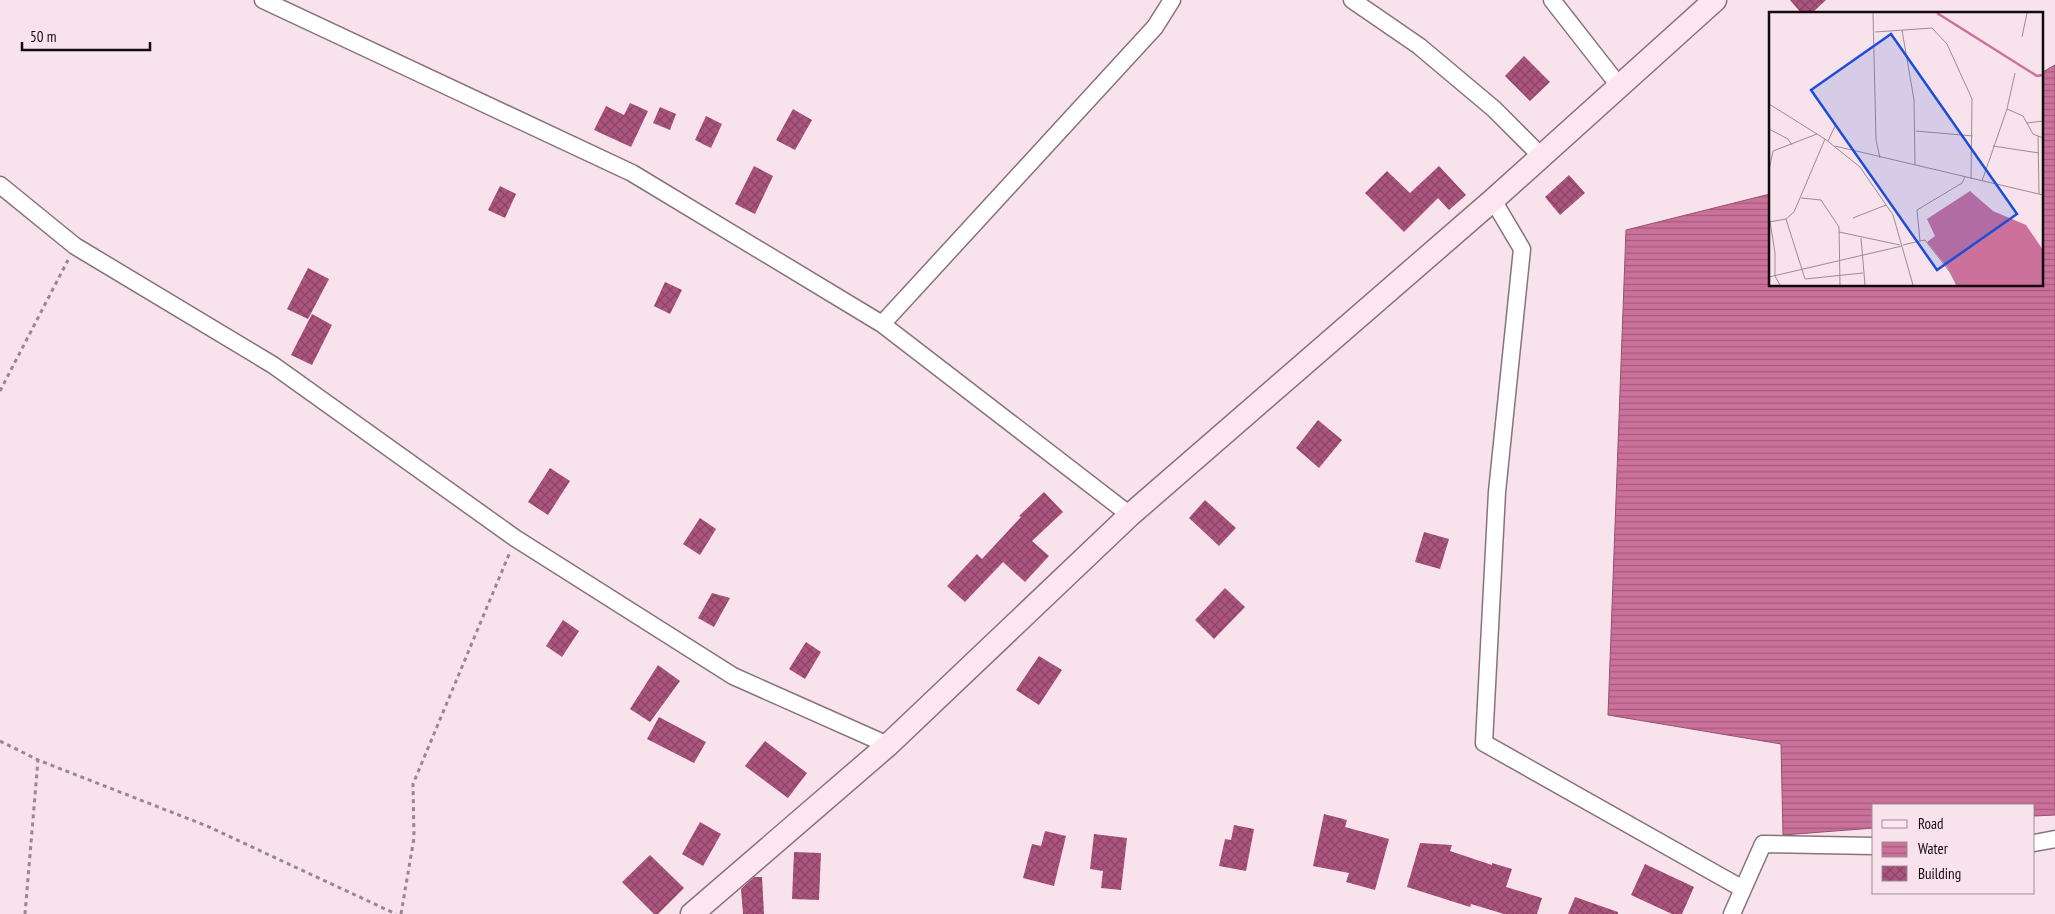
<svg xmlns="http://www.w3.org/2000/svg" width="2055" height="914" font-family="'PT Sans Narrow',sans-serif">
	<style>
		.water { fill: url(#water-rules); stroke: #945271 }
		.building { fill: url(#building-cross-hatch) }
		.lines { fill: none; stroke-linecap: round; stroke-linejoin: round }
		.street-casing { stroke: #87747b; stroke-width: 19 }
		.secondary-casing { stroke: #87747b; stroke-width: 25 }
		.path { stroke: #98888f; stroke-width: 3; stroke-dasharray: 4 4; stroke-linecap: butt }
		.street { stroke: #fff; stroke-width: 16 }
		.secondary { stroke: #fde6f0; stroke-width: 22 }
		.inset-river { fill: none; stroke: #cb719b; stroke-width: 2.5 }
		.inset-road { fill: none; stroke: #9c8c93; stroke-width: 1 }
		.view { fill: #1d4ed8; fill-opacity: 0.15; stroke: #1d4ed8; stroke-width: 2.5 }
		.inset-edge { fill: none; stroke: #120b0e; stroke-width: 2.5 }
	</style>
	<defs>
		<pattern id="water-rules" width="6" height="5" patternUnits="userSpaceOnUse" patternTransform="scale(1.25)"><rect width="6" height="5" fill="#cb719b"/><path d="M0 2.5h6" fill="none" stroke="#a35b7d"/></pattern>
		<pattern id="building-cross-hatch" width="8" height="8" patternUnits="userSpaceOnUse" patternTransform="scale(1.25)"><rect width="8" height="8" fill="#ab547e"/><path d="M0 0l8 8M0 8l8-8" fill="none" stroke="#8a4466"/></pattern>
	</defs>
	<rect width="100%" height="100%" fill="#f8e2eb"/>
	<path class="water" d="M2055,65V815L2034,816V805H1874V828L1783,835L1781,744L1608,715L1626,230L1770,194V285H2041V73Z"/>
	<path class="building" d="M1790,0H1826L1811,14H1802Z
		M1524,56L1550,82L1530,101L1505,76Z
		M630,103L648,111L631,147L594,130L606,106L624,115Z
		M660,107L676,114L670,130L653,123Z
		M793,109L812,120L795,150L776,140Z
		M706,116L722,124L711,148L695,140Z
		M754,166L773,176L755,214L735,204Z
		M1439,166L1466,195L1449,210L1438,198L1404,232L1365,193L1387,171L1410,193Z
		M1569,175L1585,193L1560,215L1545,197Z
		M500,186L516,194L505,218L488,210Z
		M308,268L329,279L308,319L287,309Z
		M665,282L682,290L670,314L654,306Z
		M312,314L332,325L312,365L291,355Z
		M1318,420L1342,440L1319,468L1296,448Z
		M550,468L570,481L548,515L528,502Z
		M1044,492L1063,512L1032,541L1049,556L1025,582L1003,562L965,602L947,586L977,554L982,559L1021,517L1019,516Z
		M1205,500L1236,528L1219,546L1189,518Z
		M700,518L716,529L700,555L683,544Z
		M1424,532L1449,539L1440,569L1415,562Z
		M1225,588L1245,607L1214,639L1195,620Z
		M712,593L730,598L714,627L698,618Z
		M563,620L579,631L562,657L546,646Z
		M806,642L821,652L805,679L789,669Z
		M1039,656L1062,670L1039,705L1016,690Z
		M658,665L680,681L650,722L630,709Z
		M659,717L706,742L694,763L647,739Z
		M765,741L807,773L788,798L745,766Z
		M1324,814L1347,820L1345,827L1389,839L1375,890L1346,882L1349,873L1313,866Z
		M700,822L721,834L703,866L682,854Z
		M1234,825L1254,829L1246,871L1219,866L1225,839L1231,840Z
		M1045,831L1066,836L1054,886L1023,878L1032,844L1041,846Z
		M1094,834L1127,838L1121,890L1101,888L1103,871L1090,869Z
		M1420,843L1452,845L1450,851L1492,865V863L1512,869L1506,887L1542,898L1537,914H1504L1471,904L1470,907L1407,887Z
		M794,852L821,853L819,900L792,899Z
		M650,855L684,888L658,914H654L622,882Z
		M1645,864L1694,887L1682,914H1672L1631,895Z
		M754,877H762L764,914H743L741,889Z
		M1575,897L1618,912V914H1568Z"/>
	<g class="lines">
		<defs>
			<path id="street" d="M263,0L632,173L882,324L1130,515
				M1352,0L1419,46L1494,109L1542,157
				M1552,0L1620,87
				M0,185L75,246L273,365L515,538L733,676L888,745
				M1493,200L1522,249L1497,492L1484,743L1743,889L1763,844L1874,846
				M882,324L1155,27L1172,0
				M2034,843L2055,839
				M1732,914L1743,889"/>
			<path id="secondary" d="M692,914L888,745L1130,515L1493,200L1715,0"/>
		</defs>
		<use href="#street" class="street-casing"/>
		<use href="#secondary" class="secondary-casing"/>
		<path class="path" d="M0,391L68,260
			M0,741L38,760L207,826L396,914
			M25,914L38,760
			M401,914L414,838L413,784L510,552"/>
		<use href="#street" class="street"/>
		<use href="#secondary" class="secondary"/>
	</g>
	<g transform="translate(1769 12)">
		<rect width="274" height="274" fill="#f8e2eb"/>
		<path d="M201,179L224,199L257,213L274,238V273H187L178,255L158,230L166,224L158,207Z" fill="#cb719b"/>
		<path class="inset-river" d="M168,1L268,64L274,63"/>
		<path class="inset-road" d="M104,1L107,128L111,146M133,18L145,88L146,153M106,20L163,16L178,32L203,87L202,167M253,25L258,1M0,92L56,127L91,155L124,203L144,273M238,97L254,104L264,122L274,126M258,111L274,109M0,117L19,127L23,133M147,119L204,124M269,124L270,182M59,129L66,114M66,134L274,183M224,134L270,141M0,158L4,139L48,122M213,169L238,97L246,61M32,186L52,188L70,215L71,273M0,203L6,241V264L11,273M84,206L117,193M17,207L36,267L94,261M0,210L17,207L25,200L56,127M70,220L131,233M92,226L96,273M134,233L151,229M0,265L133,234M191,273L156,228L151,229L148,198L193,171L196,165"/>
		<path class="view" d="M122,22L248,202L168,258L42,78Z"/>
		<rect width="274" height="274" class="inset-edge"/>
	</g>
	<rect x="1872" y="804" width="162" height="90" fill="#f8e2eb" stroke="#9c8c93"/>
	<rect x="1882" y="820" width="25" height="8" fill="#fde6f0" stroke="#9c8c93"/>
	<text x="1918" y="829" font-size="15" fill="#120b0e">Road</text>
	<rect x="1882" y="842" width="25" height="15" fill="url(#water-rules)" stroke="#9c8c93"/>
	<text x="1918" y="854" font-size="15" fill="#120b0e">Water</text>
	<rect x="1882" y="866" width="25" height="15" fill="url(#building-cross-hatch)" stroke="#9c8c93"/>
	<text x="1918" y="879" font-size="15" fill="#120b0e">Building</text>
	<path d="M22 42v8h128v-8" fill="none" stroke="#120b0e" stroke-width="2.5"/>
	<text x="30" y="42" font-size="15" fill="#120b0e" stroke="#f8e2eb" stroke-width="4" paint-order="stroke">50 m</text>
</svg>
